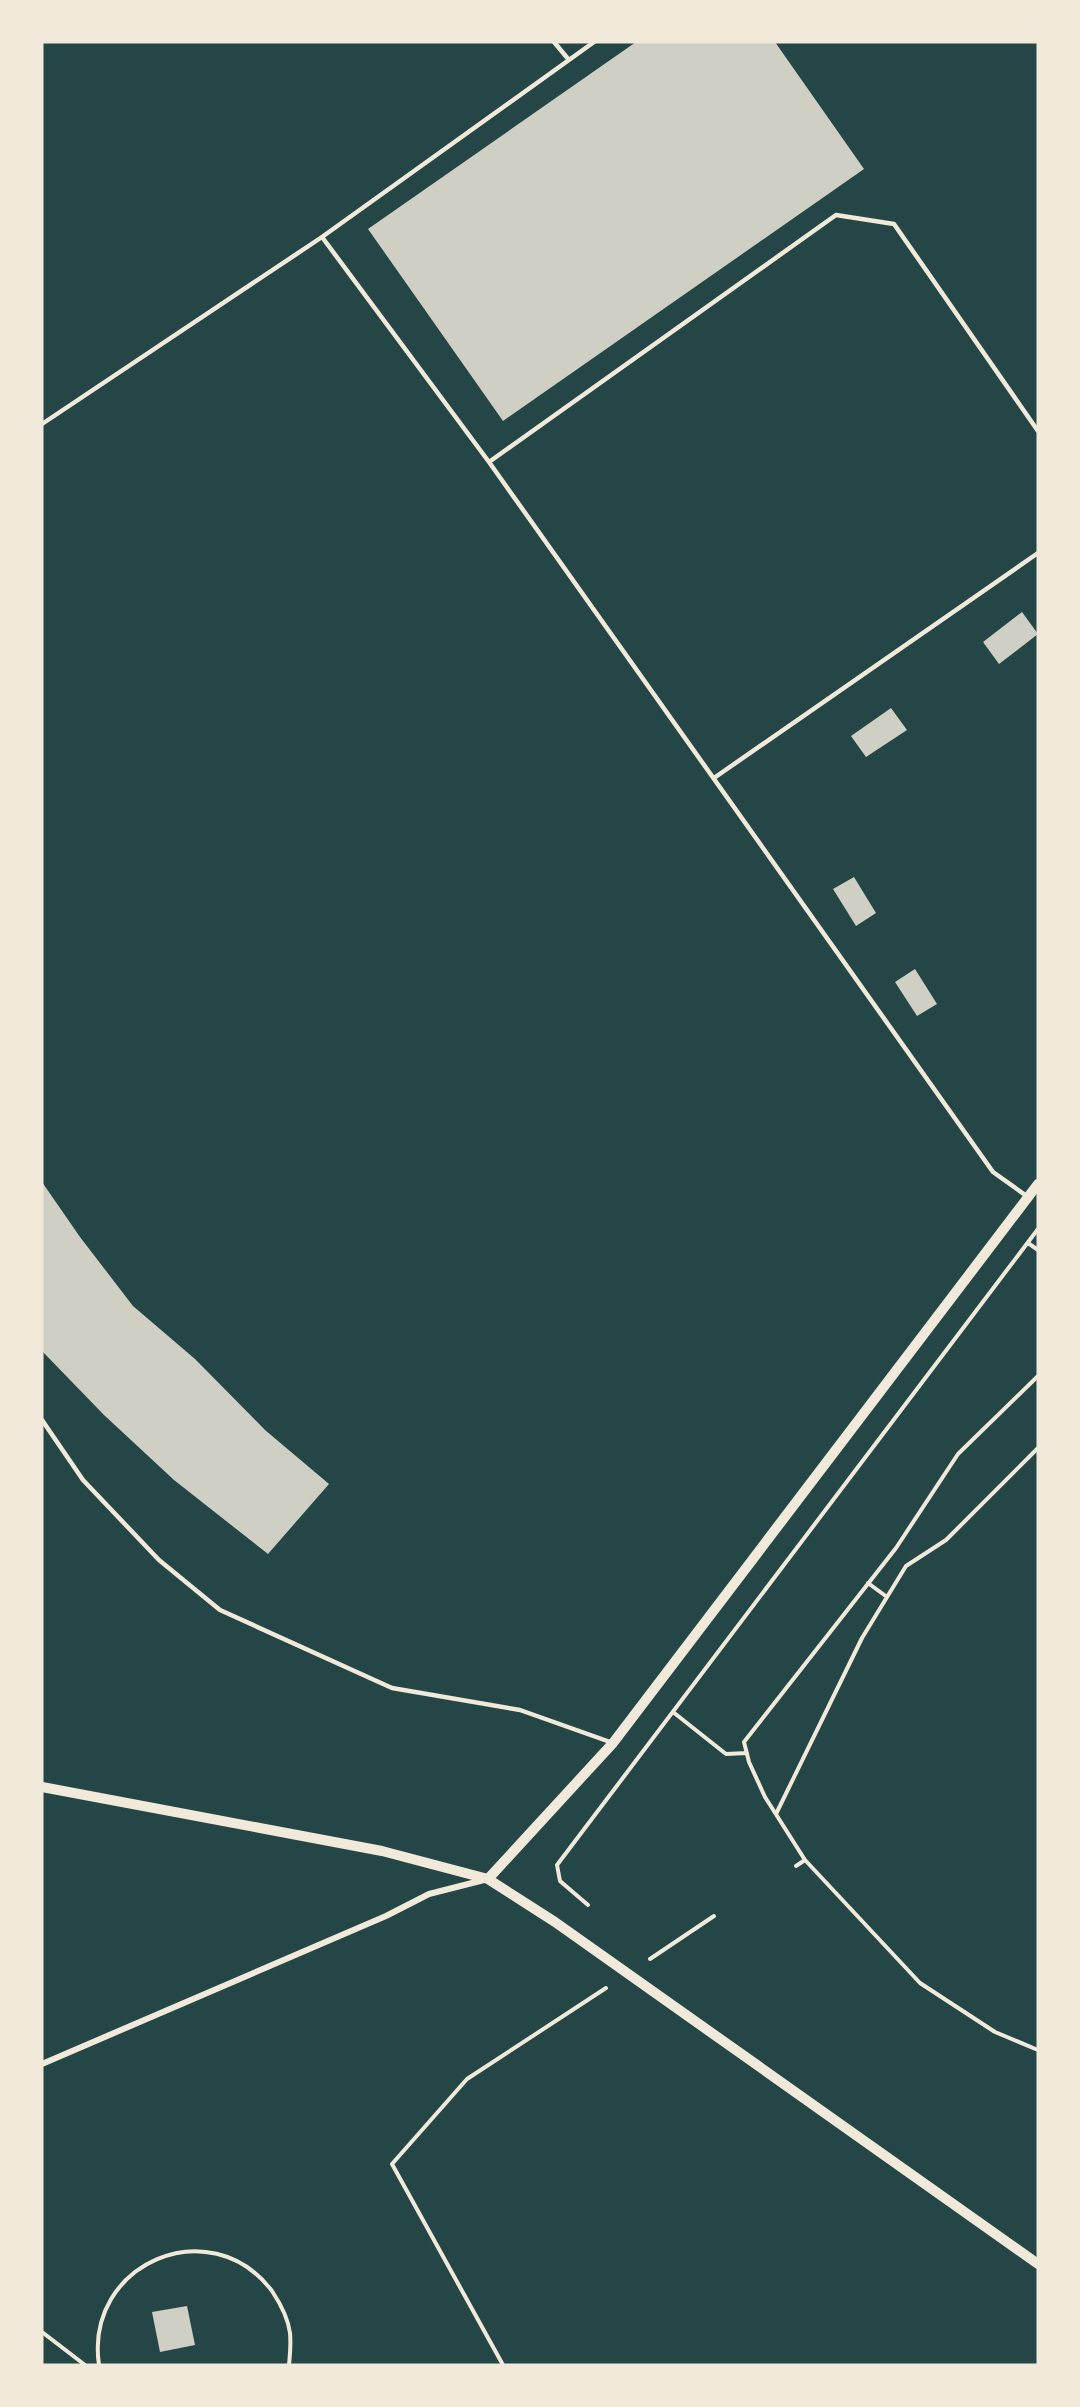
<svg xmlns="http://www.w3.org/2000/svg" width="1080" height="2407" font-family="Poppins,sans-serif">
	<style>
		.green { fill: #244646 }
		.building { fill: #cfcfc3 }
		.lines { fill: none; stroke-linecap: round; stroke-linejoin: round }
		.path { stroke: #f1e9da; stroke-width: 4 }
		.service { stroke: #f1e9da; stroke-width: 4.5 }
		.minor { stroke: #f1e9da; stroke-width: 6 }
		.tertiary { stroke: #f1e9da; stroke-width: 10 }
	</style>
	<rect width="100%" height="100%" fill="#0f3d3e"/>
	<path class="green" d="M42,42H1038V2365H42Z"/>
	<path class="building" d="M636,42H775L864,169L503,421L368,229Z
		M1022,612L1038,634L999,664L983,642Z
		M891,708L907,730L866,757L851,736Z
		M854,877L876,913L856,926L833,889Z
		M915,969L937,1004L917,1016L895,982Z
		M42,1182L80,1237L133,1306L195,1359L265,1430L329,1484L268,1554L174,1480L104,1415L42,1351Z
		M187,2306L195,2345L160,2352L152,2312Z"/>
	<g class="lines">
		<path class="path" d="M1028,1243L1038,1250
			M1038,1376L958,1454L896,1548L744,1742L749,1762L765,1797L805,1860L920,1983L995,2032L1038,2050
			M868,1583L887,1597
			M673,1712L726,1754L747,1753
			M776,1814L862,1638L906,1566L946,1540L1038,1448
			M796,1866L805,1860
			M588,1905L560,1881L557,1865L1038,1229
			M650,1959L714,1916
			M42,2332L85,2365
			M99,2365C84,2264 210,2209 272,2291C280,2303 288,2318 290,2333C291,2343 290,2355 289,2365
			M503,2365L392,2164L467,2079L606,1988"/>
		<path class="service" d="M554,42L569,60
			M322,237L489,462L993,1172L1028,1197
			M42,424L322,237L594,42
			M489,462L836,215L894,224L1038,431
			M714,778L1038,553
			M42,1420L83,1480L159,1560L220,1610L392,1688L520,1710L613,1743"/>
		<path class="minor" d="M42,2064L386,1916L429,1894L484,1880"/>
		<path class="tertiary" d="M42,1787L382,1851L488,1879L555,1922L1038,2264
			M488,1879L613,1743L1038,1184"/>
	</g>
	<rect width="1080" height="2407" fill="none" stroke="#f1e9da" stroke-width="87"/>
</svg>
